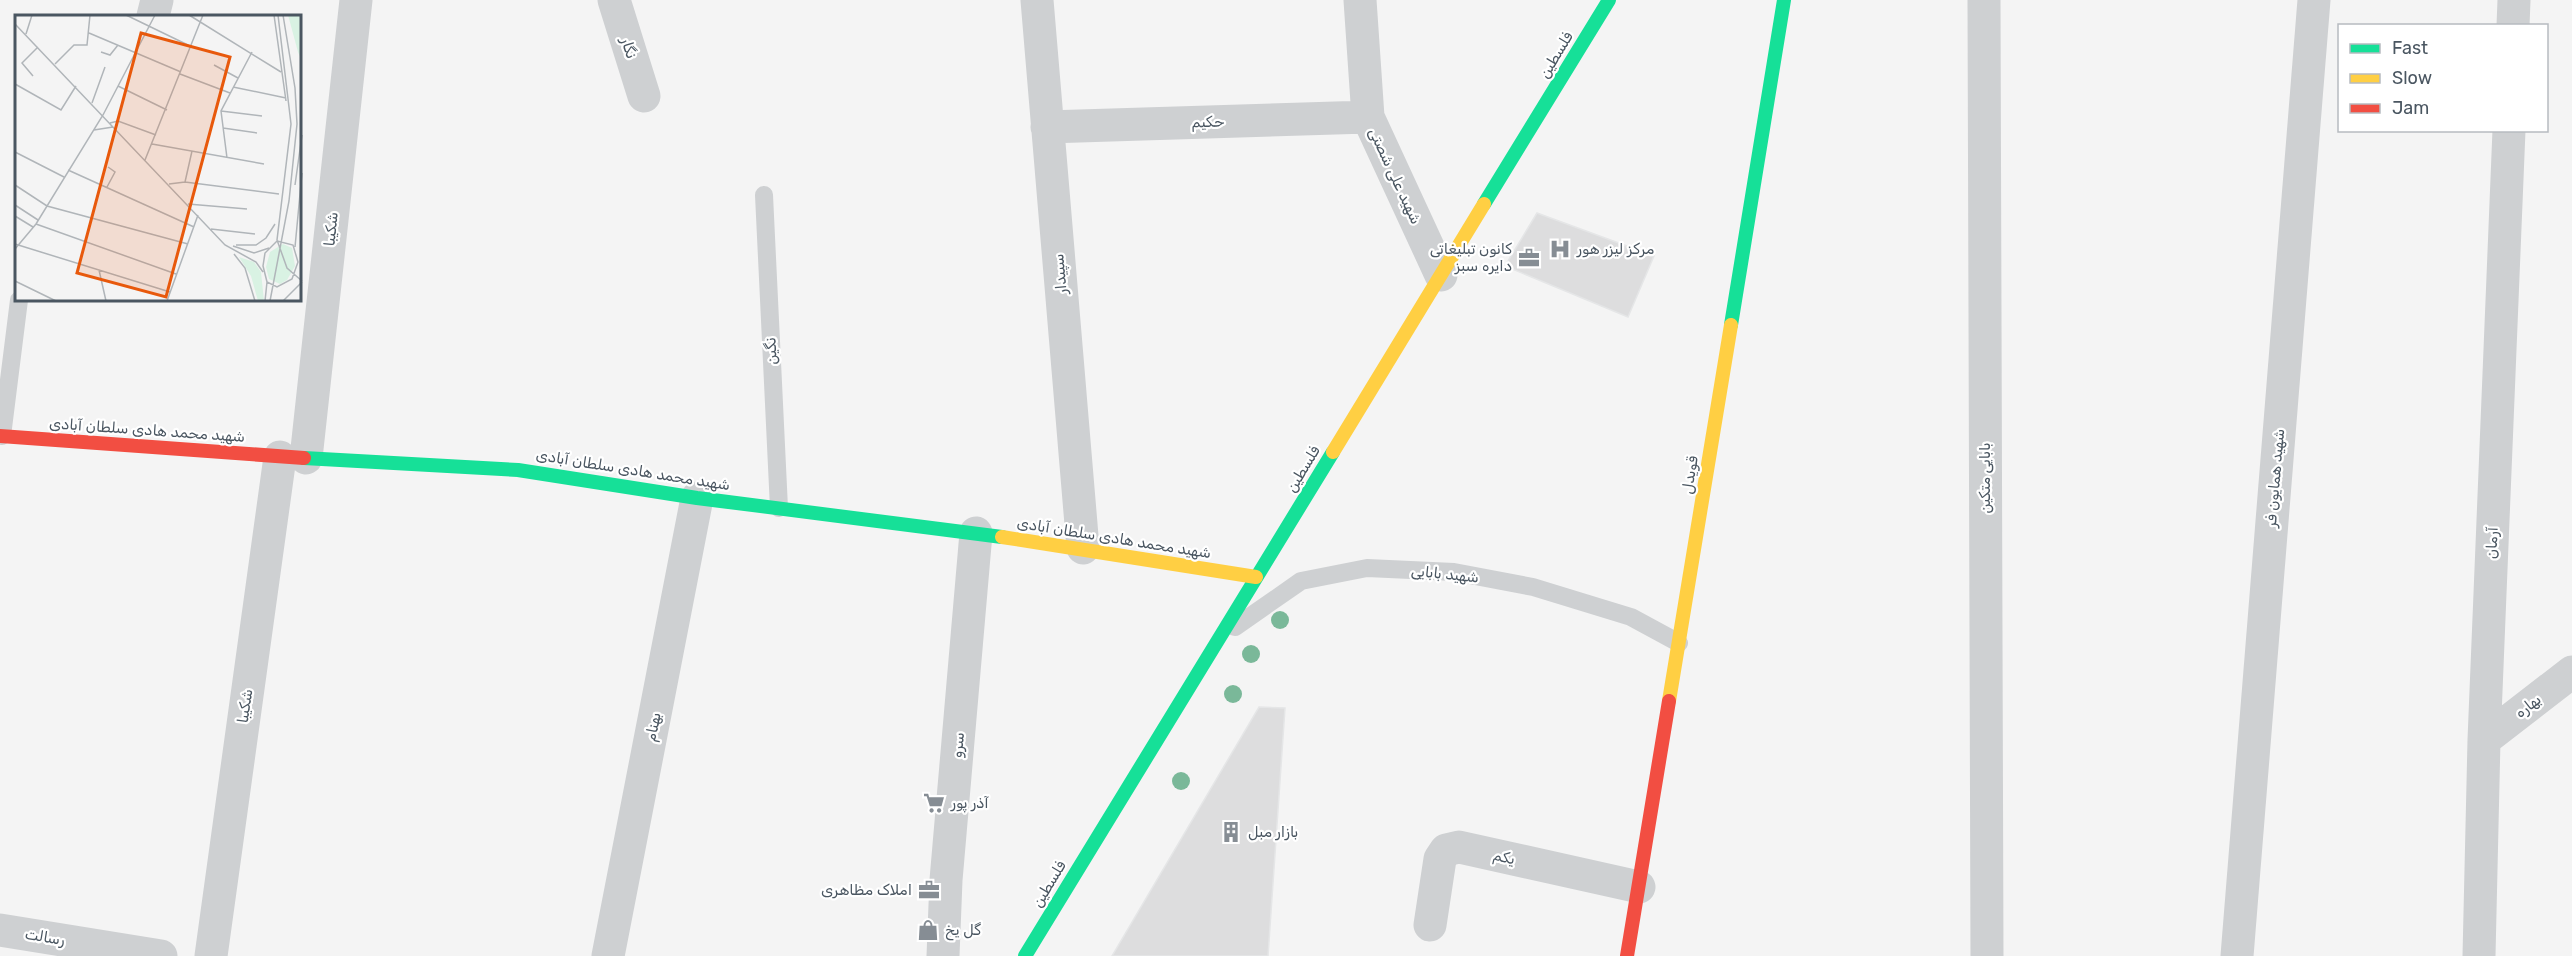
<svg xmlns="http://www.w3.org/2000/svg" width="2572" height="956" font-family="Rubik,'Noto Sans Arabic',sans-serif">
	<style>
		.building { fill: #ddddde; stroke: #e5e6e7; stroke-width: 1.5 }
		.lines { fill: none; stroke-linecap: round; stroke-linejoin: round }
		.lane { stroke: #ced0d2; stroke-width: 18 }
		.street { stroke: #ced0d2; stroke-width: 33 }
		.fast { stroke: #16e098; stroke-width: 14 }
		.slow { stroke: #ffcf43; stroke-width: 14 }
		.jam { stroke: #f24e42; stroke-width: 14 }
		.tree { fill: #7ab899 }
		.labels { text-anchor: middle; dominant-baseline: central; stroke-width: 4.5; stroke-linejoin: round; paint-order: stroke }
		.street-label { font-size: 15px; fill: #4a5661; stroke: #fff }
		.poi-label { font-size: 15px; fill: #4a5661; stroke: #fff; text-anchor: start }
		.inset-road { fill: none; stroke: #b0b5b9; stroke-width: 1.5 }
		.view { fill: #e8590c; fill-opacity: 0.15; stroke: #e8590c; stroke-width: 3 }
		.inset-edge { fill: none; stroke: #4a5661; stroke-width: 3 }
	</style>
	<rect width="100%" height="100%" fill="#f4f4f4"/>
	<path class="building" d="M1537,213L1654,256L1628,317L1505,266Z
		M1259,707L1285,708L1268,956H1112Z"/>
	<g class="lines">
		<path class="lane" d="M764,195L779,508
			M2,436L19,300
			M1235,627L1301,581L1367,568L1454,572L1533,587L1631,617L1679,643"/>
		<path class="street" d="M614,0L644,96
			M1037,0L1083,548
			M1360,0L1368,117L1441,275
			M1984,0L1987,956
			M153,16L157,0
			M2513,26L2514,0
			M1047,127L1368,117
			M306,458L356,0
			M2484,740L2572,672
			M1430,925L1440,859L1446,850L1459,847L1639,887
			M0,930L161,956
			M211,956L280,457
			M608,956L697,498
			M943,956L946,880L976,533
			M2237,956L2314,0
			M2479,956L2484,740L2509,130"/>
		<path class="fast" d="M1484,204L1609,0
			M1731,325L1784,0
			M304,458L518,470L697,498L1002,537
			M1025,956L1333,452"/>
		<path class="slow" d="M1333,452L1484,204
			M1002,537L1256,577
			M1669,701L1731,325"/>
		<path class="jam" d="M0,436L304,458
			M1627,956L1669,701"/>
	</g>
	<g class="tree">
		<circle cx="1280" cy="620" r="9"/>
		<circle cx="1251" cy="654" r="9"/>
		<circle cx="1233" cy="694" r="9"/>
		<circle cx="1181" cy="781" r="9"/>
	</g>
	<defs>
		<symbol id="hospital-bare" viewBox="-9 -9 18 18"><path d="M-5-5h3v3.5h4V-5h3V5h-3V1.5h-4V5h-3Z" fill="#868d94" stroke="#fff" stroke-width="2.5" paint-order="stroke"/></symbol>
		<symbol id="office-bare" viewBox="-9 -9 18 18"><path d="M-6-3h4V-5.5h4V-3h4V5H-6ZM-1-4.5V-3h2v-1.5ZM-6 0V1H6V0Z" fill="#868d94" stroke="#fff" stroke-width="2.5" paint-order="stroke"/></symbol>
		<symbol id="supermarket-bare" viewBox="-9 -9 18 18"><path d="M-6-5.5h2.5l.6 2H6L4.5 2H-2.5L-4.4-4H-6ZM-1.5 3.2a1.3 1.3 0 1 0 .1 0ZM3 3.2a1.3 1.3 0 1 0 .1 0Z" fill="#868d94" stroke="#fff" stroke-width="2.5" paint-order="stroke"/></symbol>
		<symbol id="building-bare" viewBox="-9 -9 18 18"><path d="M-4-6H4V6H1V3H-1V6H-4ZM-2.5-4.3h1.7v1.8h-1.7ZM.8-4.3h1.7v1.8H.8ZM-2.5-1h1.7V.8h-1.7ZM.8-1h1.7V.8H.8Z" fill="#868d94" stroke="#fff" stroke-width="2.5" paint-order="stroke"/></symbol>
		<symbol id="shop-bare" viewBox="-9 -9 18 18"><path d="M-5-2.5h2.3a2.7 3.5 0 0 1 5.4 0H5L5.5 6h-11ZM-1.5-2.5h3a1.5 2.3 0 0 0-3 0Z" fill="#868d94" stroke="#fff" stroke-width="2.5" paint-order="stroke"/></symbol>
	</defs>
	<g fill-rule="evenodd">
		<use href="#hospital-bare" x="1545" y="234" width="30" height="30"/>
		<use href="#office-bare" x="1514" y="243" width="30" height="30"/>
		<use href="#supermarket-bare" x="919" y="788" width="30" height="30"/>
		<use href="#building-bare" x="1216" y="817" width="30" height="30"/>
		<use href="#office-bare" x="914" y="875" width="30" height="30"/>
		<use href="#shop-bare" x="913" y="915" width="30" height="30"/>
	</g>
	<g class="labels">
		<g class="street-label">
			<text transform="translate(629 48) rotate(73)">نگار</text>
			<text transform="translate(1556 55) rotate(-59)">فلسطین</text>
			<text transform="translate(1208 122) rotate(-2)">حکیم</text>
			<text transform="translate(1395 176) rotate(65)">شهید علی شصتی</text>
			<text transform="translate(331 229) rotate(-84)">شکیبا</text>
			<text transform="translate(1060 274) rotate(-95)">سپیدار</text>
			<text transform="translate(771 351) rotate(-93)">نگین</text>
			<text transform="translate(147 430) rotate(4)">شهید محمد هادی سلطان آبادی</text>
			<text transform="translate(1303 469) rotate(-59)">فلسطین</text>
			<text transform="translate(633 470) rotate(9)">شهید محمد هادی سلطان آبادی</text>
			<text transform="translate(1690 475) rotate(-81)">قویدل</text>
			<text transform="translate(1985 478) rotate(-90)">بابایی متکین</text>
			<text transform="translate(2275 478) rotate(-85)">شهید همایون فر</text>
			<text transform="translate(1114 538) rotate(9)">شهید محمد هادی سلطان آبادی</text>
			<text transform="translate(2492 543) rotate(-88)">آرمان</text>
			<text transform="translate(1445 574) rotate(6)">شهید بابایی</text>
			<text transform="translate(245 706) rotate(-82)">شکیبا</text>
			<text transform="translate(2528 706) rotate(-38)">بهاره</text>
			<text transform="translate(653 727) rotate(-79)">بهنام</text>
			<text transform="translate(958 745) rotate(-85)">سرو</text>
			<text transform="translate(1504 857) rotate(13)">یکم</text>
			<text transform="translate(1049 884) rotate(-59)">فلسطین</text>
			<text transform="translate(45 937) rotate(9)">رسالت</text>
		</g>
		<g class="poi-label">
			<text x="1512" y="249" text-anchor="end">کانون تبلیغاتی<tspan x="1512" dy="17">دایره سبز</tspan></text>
			<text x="1577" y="249">مرکز لیزر هور</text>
			<text x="951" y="803">آذر پور</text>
			<text x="1248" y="832">بازار مبل</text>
			<text x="912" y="890" text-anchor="end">املاک مظاهری</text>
			<text x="945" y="930">گل یخ</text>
		</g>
	</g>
	<g transform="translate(15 15)">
		<rect width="286" height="286" fill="#f4f4f4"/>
		<path d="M273,0H286V44L283,37ZM268,229L277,233L280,251L272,265L265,269L254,264L251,252L255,237ZM224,242L239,247L246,257L249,286H243L236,261Z" fill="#d9f2e3"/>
		<path class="inset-road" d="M111,0L175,31M174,0L266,57M259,0L271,86M263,0L276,109L262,225L272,253L287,266M0,9L210,230L241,247L248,257M74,18L166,57M11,19L17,0M86,37L95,40L103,30M40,49L59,30H72L75,0M199,50L223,63M165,59L215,78M18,61L7,48L23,32M0,69L46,95L61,71M103,71L152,95M218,72L271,83M77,88L90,52M206,96L247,101M95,108L103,106L141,120M208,113L242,118M79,115L98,112M137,129L249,149M0,137L49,162M212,143L206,96L237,37M130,145L188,0M53,155L179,212M170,167L177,136M154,169L170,167L264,179M0,170L32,191L173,229M280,170L287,120M92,172L100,157L93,152M173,189L232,194M0,190L23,205M0,201L18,212M21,209L161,259M196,214L240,219M262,226L278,230L283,247L277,264L262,272L252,267L248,251L250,238ZM0,229L155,277M221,230H241L251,223L260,209M218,231L239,238L254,233M280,232L287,158M0,234L21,209L88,100L140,0M219,239L230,253L240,286M84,255L91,286M0,266L41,286M152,286L183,200M250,286L252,267M255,286L274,186L282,109L280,73L268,0M268,286L287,267"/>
		<path class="view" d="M126,18L215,42L151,282L62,258Z"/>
		<rect width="286" height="286" class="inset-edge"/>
	</g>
	<rect x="2338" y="24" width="210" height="108" fill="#ffffff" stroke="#b7bbc0" stroke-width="1.5"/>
	<rect x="2350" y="44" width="30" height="9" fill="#16e098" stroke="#b7bbc0" stroke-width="1.5"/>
	<text x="2392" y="54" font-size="18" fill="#4a5661">Fast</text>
	<rect x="2350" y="74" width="30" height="9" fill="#ffcf43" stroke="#b7bbc0" stroke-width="1.5"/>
	<text x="2392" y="84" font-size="18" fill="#4a5661">Slow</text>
	<rect x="2350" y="104" width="30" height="9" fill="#f24e42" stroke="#b7bbc0" stroke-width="1.5"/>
	<text x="2392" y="114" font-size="18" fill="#4a5661">Jam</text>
</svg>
